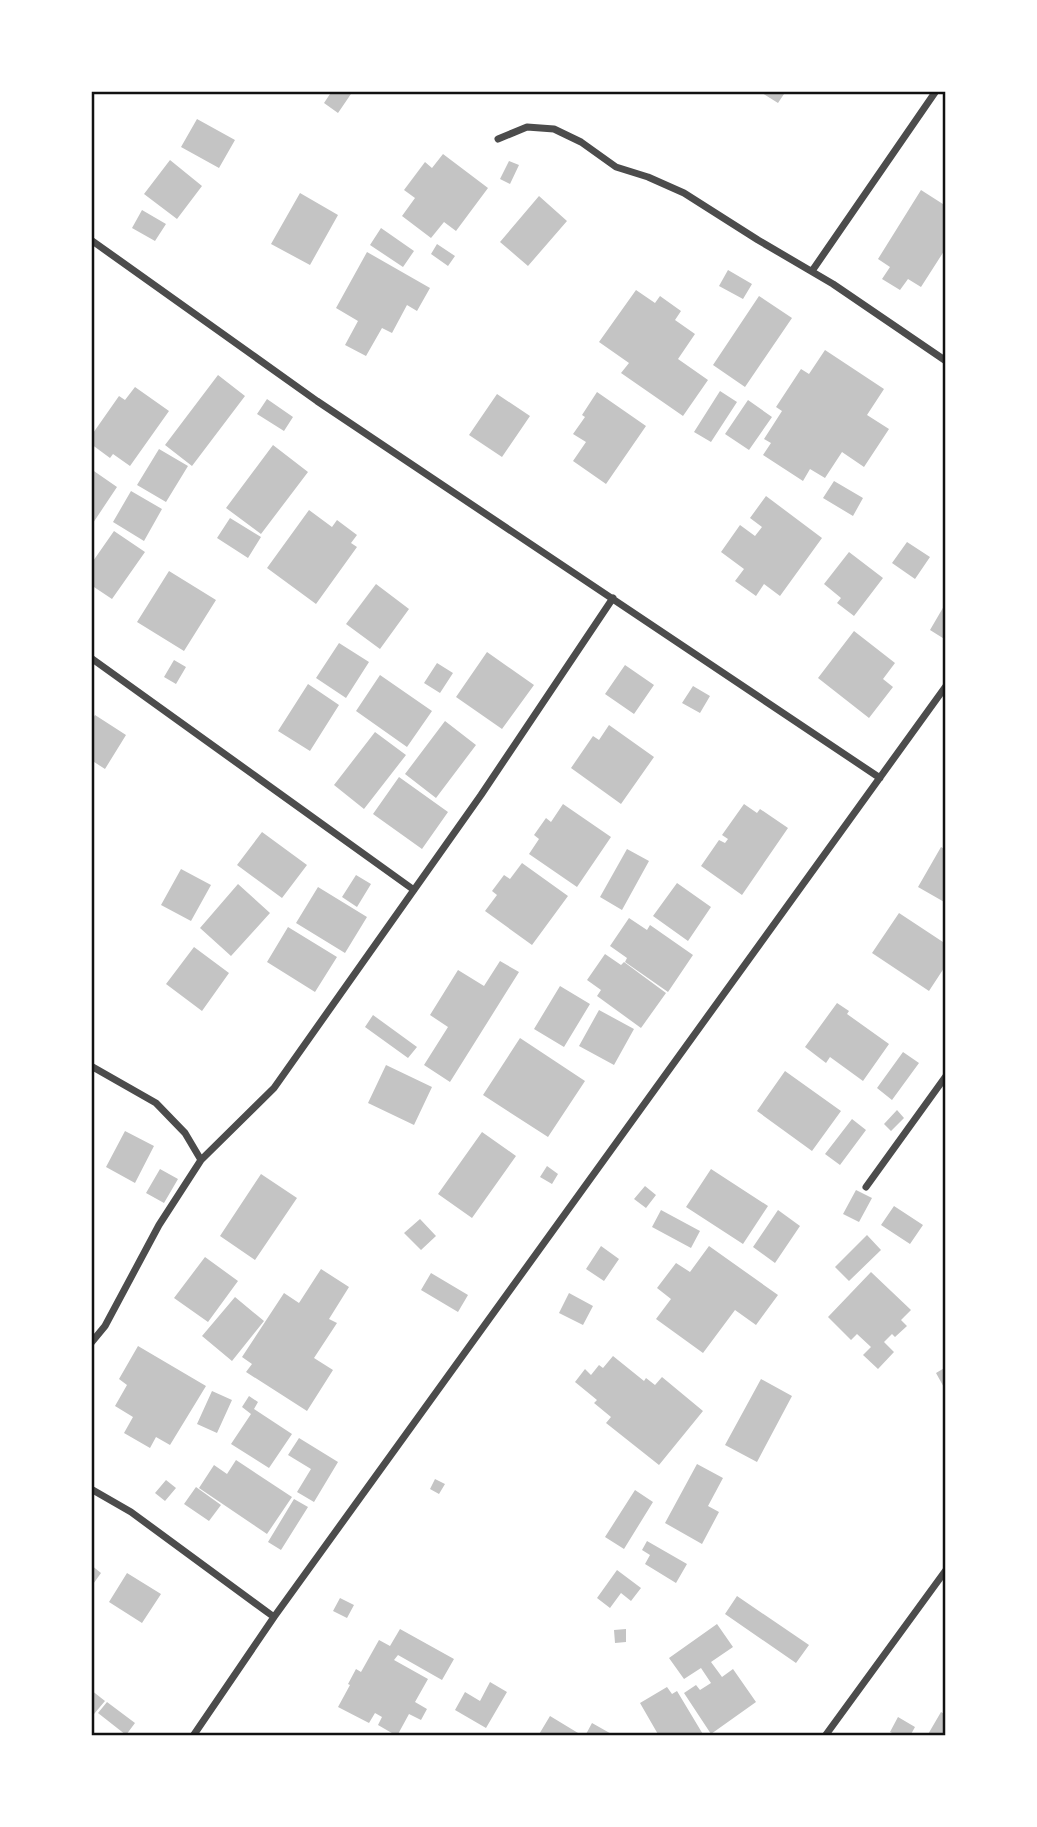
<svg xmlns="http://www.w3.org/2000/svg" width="1037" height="1827" font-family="'Exo 2',sans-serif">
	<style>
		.building { fill: #c4c4c4 }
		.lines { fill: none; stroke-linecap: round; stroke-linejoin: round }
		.minor { stroke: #4c4c4c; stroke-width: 7 }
		.neatline { fill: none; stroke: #111; stroke-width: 2.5 }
	</style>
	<rect width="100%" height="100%" fill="#fff"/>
	<path class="building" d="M332,91H353L338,113L324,103Z
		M759,91H786L778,103Z
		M197,119L235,140L219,168L181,147Z
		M443,154L488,188L456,231L444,222L431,238L402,216L415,198L404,190L425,162L432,168Z
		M170,160L202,186L177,219L144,194Z
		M509,161L519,165L510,184L500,179Z
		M921,190L946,206V248L921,287L908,279L900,290L882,279L890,267L878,259Z
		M300,193L338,215L310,265L271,244Z
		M539,196L567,221L528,266L500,242Z
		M142,210L166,224L155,241L132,228Z
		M381,228L414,251L403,267L370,245Z
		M437,244L455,256L448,266L431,254Z
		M367,252L430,288L417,311L407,305L392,333L382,328L366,356L345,345L358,321L336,308Z
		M728,270L752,284L743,299L719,286Z
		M636,290L655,303L660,296L681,311L675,320L695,334L678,359L708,380L683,416L621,373L629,363L599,342Z
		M759,296L792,318L745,387L713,365Z
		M825,350L884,389L867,415L889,429L864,467L842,452L825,478L810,469L803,481L763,455L771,443L764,439L782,411L776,407L801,369L809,374Z
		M218,375L245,396L192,466L165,445Z
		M135,387L169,411L130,466L113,454L110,458L91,444V436L119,396L125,400Z
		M720,391L737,402L711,442L694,432Z
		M597,392L646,426L606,484L573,461L586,442L573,434L585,417L582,415Z
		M497,394L530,416L502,457L469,435Z
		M267,399L293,417L284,431L257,414Z
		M748,400L772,417L749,450L725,434Z
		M273,445L308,472L261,534L226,508Z
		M159,449L188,466L166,502L137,485Z
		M91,469L117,487L91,526Z
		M834,481L863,498L853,516L823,498Z
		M131,491L162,509L144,541L113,522Z
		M766,496L822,538L780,596L764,584L756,596L735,581L744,569L721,552L740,525L755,536L762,527L750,518Z
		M309,510L332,527L337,520L357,535L351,543L357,547L316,604L267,568Z
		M230,518L261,537L248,558L217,538Z
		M114,531L145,552L112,599L91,585V564Z
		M907,542L930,557L915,579L892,563Z
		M849,552L883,578L854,616L837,603L841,598L824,584Z
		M169,571L216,600L184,651L137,622Z
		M376,584L409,609L380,649L346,624Z
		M944,606L946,608V640L930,630Z
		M854,631L895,663L883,679L893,687L869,718L818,678Z
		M339,643L369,662L346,698L316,678Z
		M487,652L534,685L502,729L456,697Z
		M174,660L186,667L176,684L164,677Z
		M437,663L453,673L440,693L424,683Z
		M625,665L654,685L634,714L605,694Z
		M380,675L432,711L407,747L356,711Z
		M308,684L339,705L310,751L278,731Z
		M693,686L710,696L700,713L682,703Z
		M95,715L126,735L105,769L91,760V722Z
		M445,721L476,745L436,798L405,774Z
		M609,725L654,757L621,804L571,768L593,736L599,740Z
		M375,732L406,755L364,809L334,785Z
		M399,777L448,812L422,849L373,814Z
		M563,804L611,837L577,887L529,854L539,839L534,835L546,818L551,822Z
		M744,804L757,813L760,809L788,828L742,895L701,866L719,840L725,843L728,839L722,835Z
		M262,832L307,865L282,898L237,865Z
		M941,847L946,850V903L918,887Z
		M627,849L649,861L622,910L600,897Z
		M522,863L568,896L532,945L485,911L497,895L492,891L504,875L510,879Z
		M181,869L211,885L191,921L161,905Z
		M356,875L371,884L357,907L342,897Z
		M677,883L711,907L688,941L653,916Z
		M238,884L270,913L231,956L200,928Z
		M318,887L367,917L345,953L296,923Z
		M899,913L946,944V965L929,991L872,953Z
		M629,918L647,930L650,925L693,955L668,992L625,962L627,958L610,946Z
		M288,927L337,957L315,992L267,962Z
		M194,947L229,973L202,1011L166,984Z
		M605,954L621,965L624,962L666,993L641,1028L597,996L601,990L587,980Z
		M500,961L519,972L450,1082L424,1065L448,1027L430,1015L458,970L484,986Z
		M560,986L590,1004L564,1047L534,1029Z
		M837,1003L849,1011L847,1014L889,1044L863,1081L830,1057L826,1063L805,1047Z
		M599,1010L634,1029L614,1065L579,1046Z
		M373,1015L417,1047L408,1058L365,1027Z
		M520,1038L585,1081L548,1137L483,1095Z
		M903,1052L919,1063L892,1100L877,1088Z
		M386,1065L432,1087L414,1125L368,1103Z
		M785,1071L841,1111L812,1151L757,1111Z
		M897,1110L904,1118L891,1131L884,1124Z
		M852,1119L866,1130L840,1165L825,1154Z
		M125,1131L154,1146L135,1183L106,1167Z
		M482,1132L516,1156L472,1218L438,1194Z
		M547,1166L558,1174L552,1184L540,1177Z
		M160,1169L178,1179L164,1203L146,1193Z
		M711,1169L768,1206L743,1244L686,1207Z
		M261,1174L297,1198L255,1260L220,1236Z
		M645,1186L656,1195L646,1208L634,1199Z
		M856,1190L872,1198L859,1222L843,1214Z
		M894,1206L923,1225L910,1244L881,1225Z
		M661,1210L700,1231L691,1248L652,1227Z
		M778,1210L800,1226L775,1263L753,1247Z
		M420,1219L436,1236L421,1250L404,1233Z
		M867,1235L881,1250L849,1281L835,1267Z
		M601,1246L619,1259L604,1281L586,1269Z
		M709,1246L778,1295L756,1325L735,1310L703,1353L656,1319L671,1299L657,1288L676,1263L690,1272Z
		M205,1257L238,1281L208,1322L174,1298Z
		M321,1269L349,1287L329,1319L337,1323L314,1358L333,1370L307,1411L246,1372L252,1364L242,1357L284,1293L299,1303Z
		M871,1272L911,1310L901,1320L907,1326L895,1337L892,1334L884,1342L894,1352L878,1369L863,1355L871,1347L857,1334L851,1340L828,1317Z
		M431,1273L468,1295L458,1312L421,1290Z
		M569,1293L593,1306L583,1325L559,1313Z
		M235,1297L264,1321L232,1361L202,1336Z
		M138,1346L206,1386L170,1445L156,1437L150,1448L124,1433L133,1417L115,1406L127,1385L119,1379Z
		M613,1356L644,1381L646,1378L655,1385L662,1377L703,1411L659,1465L606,1423L611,1417L594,1403L597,1400L575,1382L585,1369L591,1375L599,1365L603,1368Z
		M946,1367V1391L936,1373Z
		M761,1379L792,1396L757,1462L725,1445Z
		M212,1391L232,1400L217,1433L197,1424Z
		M249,1396L258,1402L254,1409L292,1434L269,1468L231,1444L251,1414L242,1407Z
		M299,1438L338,1462L314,1502L297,1492L311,1469L288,1455Z
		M236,1460L292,1497L267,1534L199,1488L214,1465L227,1474Z
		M697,1464L723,1478L708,1506L719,1512L702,1544L665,1523Z
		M435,1479L445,1484L439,1494L430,1489Z
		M166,1480L176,1488L165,1501L155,1493Z
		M196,1487L221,1505L209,1521L184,1504Z
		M635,1490L653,1502L624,1549L605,1537Z
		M294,1499L308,1507L281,1550L268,1542Z
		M647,1541L687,1564L676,1583L645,1564L650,1555L642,1550Z
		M91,1565L101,1573L91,1587Z
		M617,1570L641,1588L631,1601L621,1593L610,1608L597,1598Z
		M127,1573L161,1594L142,1623L109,1602Z
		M737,1596L809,1645L796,1663L725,1614Z
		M340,1598L354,1605L347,1618L333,1611Z
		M717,1624L733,1647L711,1662L722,1677L733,1669L756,1702L711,1734L684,1693L696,1685L700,1690L711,1683L701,1668L684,1679L669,1658Z
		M400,1629L454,1659L442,1680L398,1655L394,1660L428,1679L415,1702L427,1709L421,1720L409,1714L397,1736L378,1725L382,1717L375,1713L369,1723L338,1707L350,1685L348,1684L356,1669L361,1672L379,1640L390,1646Z
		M626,1629V1642L615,1643L614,1630Z
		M490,1682L507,1692L486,1728L455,1710L465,1692L480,1701Z
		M667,1687L672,1694L677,1691L704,1736H659L640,1703Z
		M91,1690L105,1701L94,1714L91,1712Z
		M107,1702L135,1723L126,1735L98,1713Z
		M941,1712L946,1715V1736H927Z
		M550,1716L583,1736H538Z
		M898,1717L915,1727L910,1736H898L890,1732Z
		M592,1723L615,1736H585Z"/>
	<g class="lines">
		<path class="minor" d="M498,139L527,127L554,129L581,142L616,167L648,177L684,193L758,240L833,284L946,361
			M91,240L317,401L880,778
			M812,271L936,91
			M91,658L414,890
			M91,1066L156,1103L185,1133L201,1160
			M866,1187L946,1076
			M91,1343L105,1326L159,1225L201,1160L274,1088L481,795L613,598
			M91,1489L131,1512L274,1617
			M193,1736L274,1617L946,686
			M825,1736L946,1570"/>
	</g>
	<rect width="1037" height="1827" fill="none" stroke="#ffffff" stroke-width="186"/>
	<rect x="93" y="93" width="851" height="1641" class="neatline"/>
</svg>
